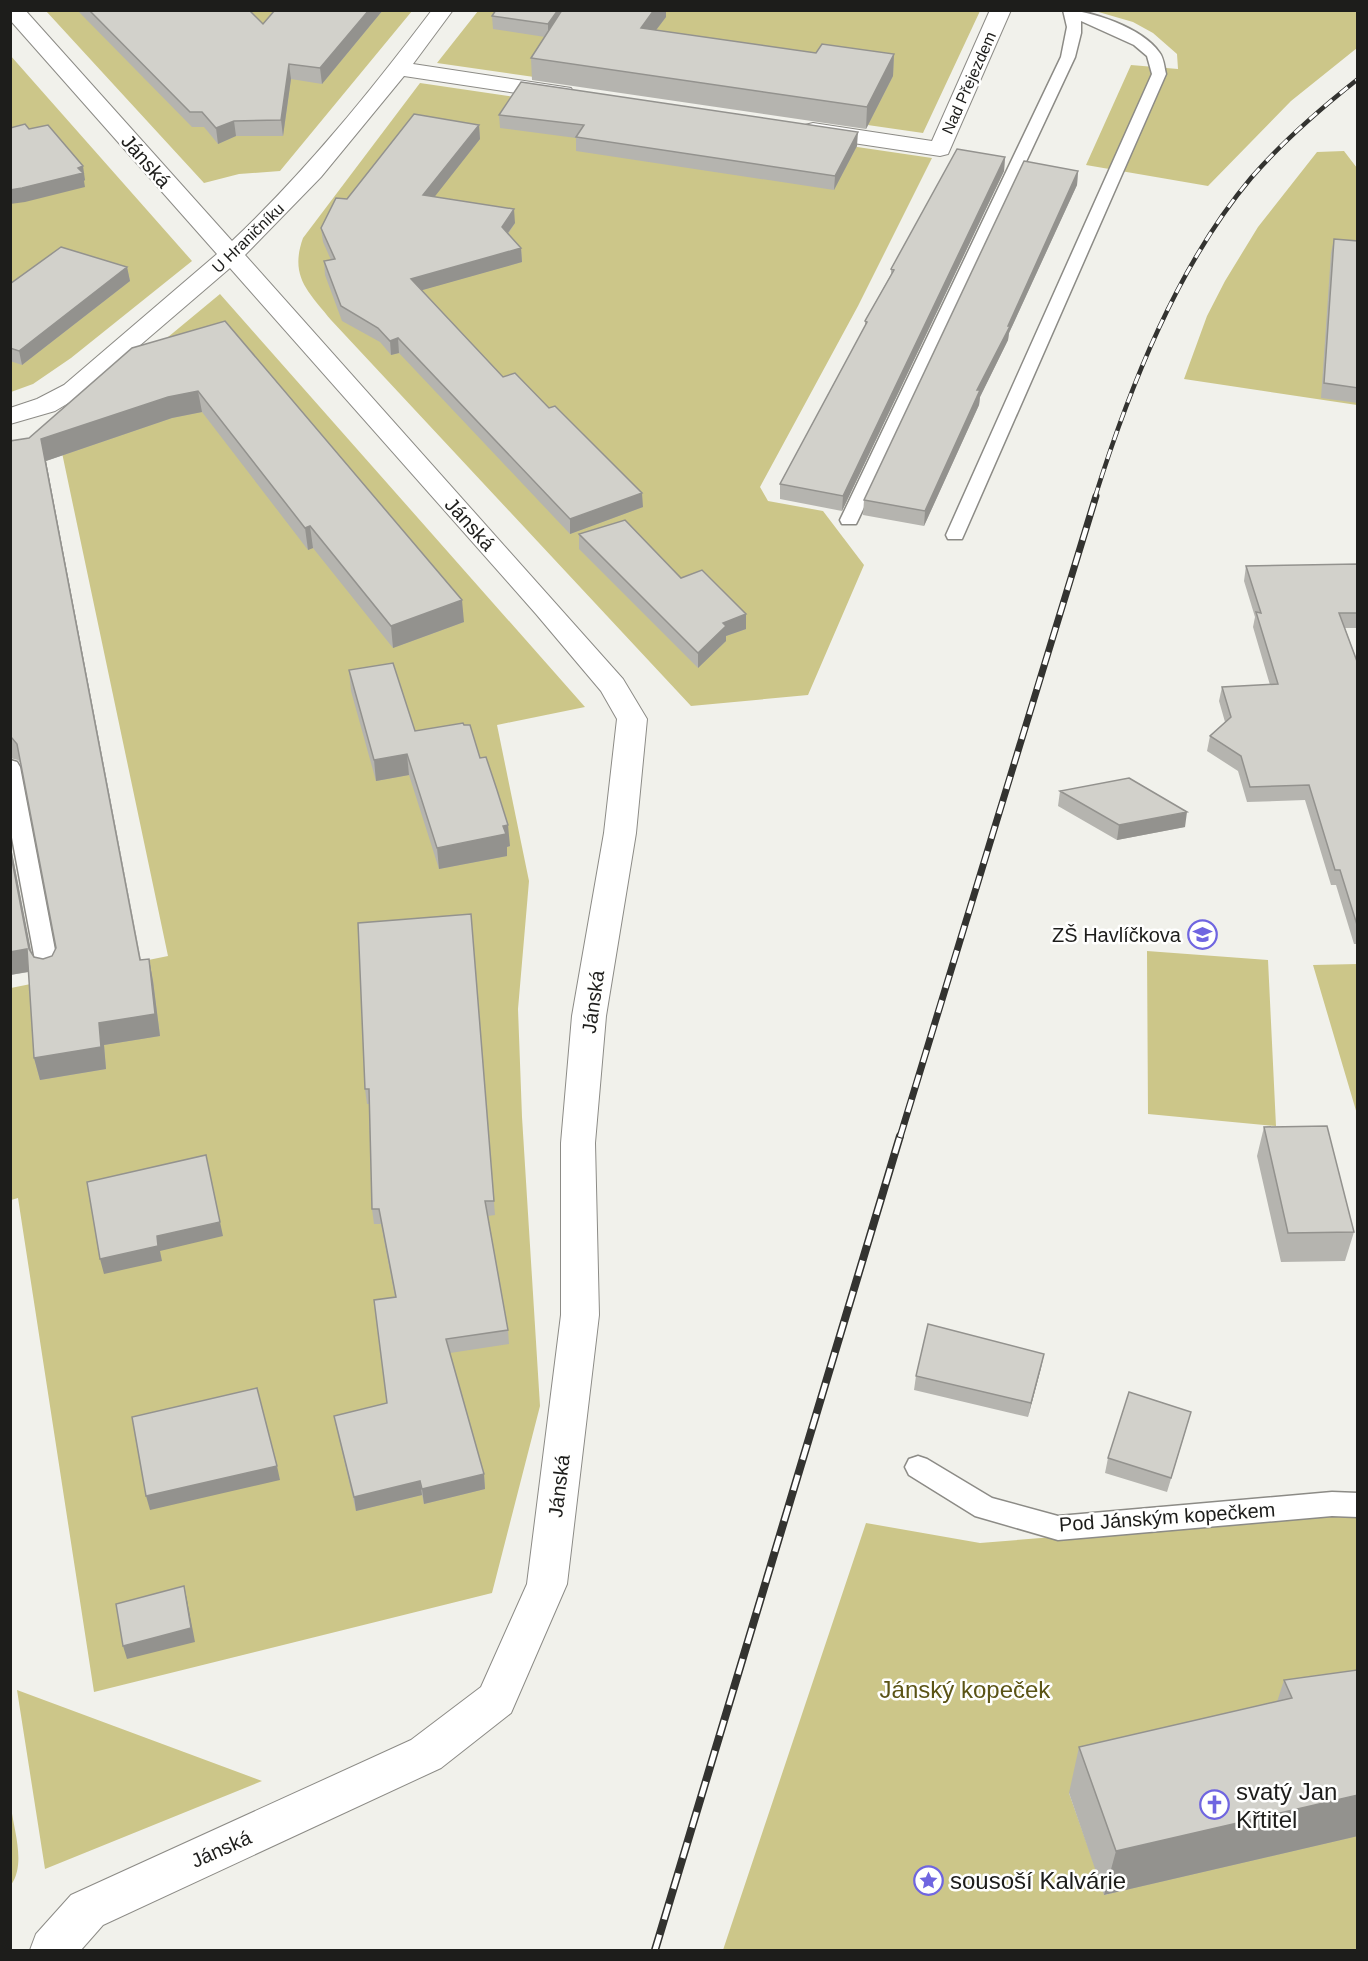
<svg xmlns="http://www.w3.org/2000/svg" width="1368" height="1961" font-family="Arial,sans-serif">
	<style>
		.green { fill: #ccc689 }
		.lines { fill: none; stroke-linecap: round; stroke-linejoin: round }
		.service-casing { stroke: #8c8b86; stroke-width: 3 }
		.minor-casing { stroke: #8c8b86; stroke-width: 2 }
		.service { fill: #fff; fill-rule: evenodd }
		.minor { fill: #fff; fill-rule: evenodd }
		.rail-far2-casing { stroke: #333330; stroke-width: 4.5 }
		.rail-far1-casing { stroke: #333330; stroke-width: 7 }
		.rail-casing { stroke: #333330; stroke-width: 8 }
		.rail-far2 { stroke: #fffffe; stroke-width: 3; stroke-dasharray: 10; stroke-linecap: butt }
		.rail-far1 { stroke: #fffffe; stroke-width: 4.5; stroke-dasharray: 13; stroke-linecap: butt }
		.rail { stroke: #fffffe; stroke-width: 5; stroke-dasharray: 16; stroke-linecap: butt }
		.wall { fill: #b5b4af }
		.shaded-wall { fill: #93928e }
		.building { fill: #d2d1cb; stroke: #93928e; stroke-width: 1.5 }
		.labels { text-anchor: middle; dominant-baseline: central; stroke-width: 5; stroke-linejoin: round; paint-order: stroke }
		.far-street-label { font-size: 16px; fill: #1d1d1b; stroke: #fffffe }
		.street-label { font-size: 20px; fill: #1d1d1b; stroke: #fffffe }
		.poi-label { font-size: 20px; fill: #1d1d1b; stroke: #fffffe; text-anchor: end }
		.near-park-label { font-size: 24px; fill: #5b5416; stroke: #fffffe }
		.near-poi-label { font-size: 24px; fill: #1d1d1b; stroke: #fffffe; text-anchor: start }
	</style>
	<rect width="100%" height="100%" fill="#f1f1eb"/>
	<path class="green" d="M46,11H412L280,171L239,174L204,183Z
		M478,11H980L923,133L437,63Z
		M1095,11H1357V48L1291,101L1208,186L1086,165L1131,65L1178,69L1177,54L1153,33L1133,22Z
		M10,55L192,261L71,358L33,384L11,392Z
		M420,83L932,158L858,306L760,487L768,501L823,511L864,565L808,695L691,706L331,320C309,292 289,277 303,238Z
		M1344,151L1357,168V405L1184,379L1207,316L1225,281L1258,227L1317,152Z
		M220,294L585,707L497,725L529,881L518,1009L522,1117L540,1406L492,1593L94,1692L18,1198L11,1200V988L168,956L57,429Z
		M1147,951L1268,960L1276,1126L1148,1114Z
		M1357,964H1358L1357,1114L1313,965Z
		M1327,1515L1357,1518V1754L1069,1793L1105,1895L1357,1817V1950H723L866,1523L980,1543Z
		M17,1690L262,1781L45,1869Z
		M11,1807C14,1831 26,1864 11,1885Z"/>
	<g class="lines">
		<defs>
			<path id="service" d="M1063,10C1091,10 1142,28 1159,52C1164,58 1164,66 1166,74L962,539H948L946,535L1152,74L1147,56L1134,45L1081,21V33L1075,57L858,520L856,524H842L840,520L1061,57L1067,27Z
				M10,760L17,762L20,767L59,971L56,977L48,979L40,977L37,971L10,827Z
				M918,1456L927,1459L992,1498L1058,1516L1332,1492L1358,1493V1517L1332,1516L1058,1540L975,1516L909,1475L905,1467L909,1459Z"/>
			<path id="minor" d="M10,10H25L232,241C306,171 370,92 432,10H453L413,64L571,88L574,93L571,98L563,100L404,76L321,177L245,255L623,679L647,719L636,833L606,1016L595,1143L599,1315L567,1584L511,1713L441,1768L103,1925L81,1950H30L36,1934L71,1895L411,1740L481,1687L527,1584L561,1315V1143L572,1016L604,833L617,719L601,691L536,614L230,268L82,395L55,411L10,424V408L37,399L64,385L217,254L10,20Z
				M990,10H1011L948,154L940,156L813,137L805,135L802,130L805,125L813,123L932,141Z"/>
		</defs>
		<use href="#service" class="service-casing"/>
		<use href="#minor" class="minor-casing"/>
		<use href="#service" class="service"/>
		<use href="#minor" class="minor"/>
		<defs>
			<path id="rail-far2" d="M1095,497C1129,389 1177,266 1251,178C1283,141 1320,109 1358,79"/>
			<path id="rail-far1" d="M900,1137L1096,496"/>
			<path id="rail" d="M655,1950L900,1136"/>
		</defs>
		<use href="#rail-far2" class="rail-far2-casing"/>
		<use href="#rail-far1" class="rail-far1-casing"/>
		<use href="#rail" class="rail-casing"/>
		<use href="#rail-far2" class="rail-far2"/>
		<use href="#rail-far1" class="rail-far1"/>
		<use href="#rail" class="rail"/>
	</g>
	<path class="wall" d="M77,10H249L263,24L383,10L322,84L291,79L283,136H236L218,144L204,127H192Z
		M496,10H666V17L656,30L816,53L894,54L893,76L866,129L532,80L531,58L545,37L493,29L492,16Z
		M499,115L857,146L834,190L576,151V138L500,128Z
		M479,125L480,139L434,197L515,223L508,234L521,248L522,262L422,290L503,377L643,507L570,534L399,353L391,355L380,342L342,321L325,275L324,261L331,260L323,242L321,228L347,199Z
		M1005,157L1004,171L842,511L780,499V484L865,326V321L891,274V269Z
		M1078,171L1077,185L1009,333L1008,340L980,397L979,405L924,526L863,515L864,500Z
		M1334,239L1358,241V403L1321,398L1331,253Z
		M127,267L130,281L22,365L10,361V284Z
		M225,321L464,622L393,648L313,548L308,550L202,412L172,418L46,461L141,960L149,959L153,981L160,1036L104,1045L106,1069L40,1080L34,1058L29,972L10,975V842L31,953L34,957L43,959L52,956L56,948L21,764L18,760L10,758V441L29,438Z
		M579,534L681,578L746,614V629L726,636V641L698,668L579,549Z
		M1358,564V628H1345L1358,664V944H1354L1336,885H1331L1305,800L1247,802L1238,771L1207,751L1210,736L1225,722L1219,701L1222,687L1270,685L1253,627L1255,617L1244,581L1246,566Z
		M349,670L415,731L510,846L507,847V856L439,869L409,775L376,781L351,691Z
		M1060,791L1185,827L1117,840L1058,806Z
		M471,914L495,1215L488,1216L508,1330L509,1344L450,1353L484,1474L485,1489L424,1504L422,1495L356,1511L337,1430L334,1416L387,1403L395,1297L381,1224H374L372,1209L369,1104H367L365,1089Z
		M1264,1127L1354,1232L1345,1261L1281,1262L1257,1156Z
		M1044,1354L1041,1368L1028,1417L914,1390L916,1376Z
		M1187,1426L1167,1492L1105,1473L1108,1458Z
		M1358,1675V1836L1104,1895L1069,1793L1079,1747L1277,1702L1284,1680Z"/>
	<path class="shaded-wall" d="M369,10H383L322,84L320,68Z
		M558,10H568L548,37V24Z
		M654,10H666V17L641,50V28Z
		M894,54L893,76L866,129L867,107Z
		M289,64L291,79L283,136L281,120Z
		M234,121L236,136L218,144L216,128Z
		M479,125L480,139L425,209L423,195Z
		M858,132L857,146L834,190L835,176Z
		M1005,157L1004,171L842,511L843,496Z
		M83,166L85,180L84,181L85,187L25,202L10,204V190Z
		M1078,171L1077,185L1009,333L1008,340L980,397L979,405L924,526L925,511L977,390Z
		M514,209L515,223L502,241V227Z
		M521,248L522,262L412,293L411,279Z
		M127,267L130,281L22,365L19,351Z
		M398,338L399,353L391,355L390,341Z
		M198,391L202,412L172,418L46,461L145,982L41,439L168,397Z
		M642,493L643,507L570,534V519Z
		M310,526L313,548L308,550L305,528Z
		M462,600L464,622L393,648L391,626Z
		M746,614V629L726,636V641L698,668V653L723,623Z
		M407,754L409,775L376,781L374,760Z
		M1187,812L1185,827L1117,840L1119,825Z
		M508,825L510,846L507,847V856L439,869L437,848L503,826Z
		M10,842L35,971L29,949L10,850Z
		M27,949L33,971L10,975V952Z
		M149,959L153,981L160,1036L104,1045L106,1069L40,1080L34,1058L99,1023Z
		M220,1222L223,1236L160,1251L162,1261L104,1274L100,1259L157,1236Z
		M1044,1354L1041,1368L1028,1417L1031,1403Z
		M277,1466L280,1480L150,1510L146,1496Z
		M484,1474L485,1489L424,1504L422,1489Z
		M420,1481L422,1495L356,1511L354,1497Z
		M184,1586L187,1600L195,1642L127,1659L123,1646Z
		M1358,1795V1836L1104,1895L1116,1851Z"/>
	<path class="building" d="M89,10H249L263,24L275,10H369L320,68L289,64L281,120L234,121L216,128L202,112H190Z
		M496,10H558L548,24L492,16Z
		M562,10H654L641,28L816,53L822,44L894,54L867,107L531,58Z
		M521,82L858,132L835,176L576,137L584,125L499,115Z
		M414,114L479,125L423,195L514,209L502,227L521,248L411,279L503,377L515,373L549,408L555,406L642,493L570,519L398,338L390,341L378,328L341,306L324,261L335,259L321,228L336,198L347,199Z
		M25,124L29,129L48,125L83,166L78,168L83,173L22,188L10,190V128Z
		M957,149L1005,157L843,496L780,484L867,322L865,321L894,270L891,269Z
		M1024,161L1078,171L1008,326H1010L977,390H980L925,511L864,500Z
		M1334,239L1358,241V388L1324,383Z
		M61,247L127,267L19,351L10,348V284Z
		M225,321L462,600L391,626L310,526L305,528L198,391L168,397L41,439L140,960L149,959L155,1014L99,1023L101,1047L34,1058L27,949L10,952V850L29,949L34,957L43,959L52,956L56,948L17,744L12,738L10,737V441L29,438L132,348Z
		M625,520L681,578L702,570L746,614L723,623L726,626L698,653L579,534Z
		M1358,564V613H1339L1358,664V928L1340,870H1335L1309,785L1250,787L1241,756L1210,736L1231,717L1222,687L1278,684L1256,612L1261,613L1246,566Z
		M393,663L415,731L463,723L464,725H470L480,758L486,757L497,790L508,825L503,826L506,834L437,848L407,754L374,760L349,670Z
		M1129,778L1187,812L1119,825L1060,791Z
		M471,914L494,1201H485L508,1330L446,1339L484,1474L422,1489L420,1481L354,1497L334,1416L387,1403L374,1300L396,1297L379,1209H372L369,1089H365L358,923Z
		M1327,1126L1354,1232L1288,1233L1264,1127Z
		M206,1155L220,1222L157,1236L158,1246L100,1259L87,1182Z
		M928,1324L1044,1354L1031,1403L916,1376Z
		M257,1388L277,1466L146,1496L132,1417Z
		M1129,1392L1191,1412L1171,1478L1108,1458Z
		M184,1586L191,1628L123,1646L116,1604Z
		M1357,1670L1358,1675V1795L1116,1851L1079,1747L1292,1698L1284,1680Z"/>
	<defs>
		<symbol id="school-ring" viewBox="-11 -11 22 22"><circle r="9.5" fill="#fffffe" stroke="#6f65e0" stroke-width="1.5"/><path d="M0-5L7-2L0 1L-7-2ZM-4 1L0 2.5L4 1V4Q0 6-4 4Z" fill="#6f65e0"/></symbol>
		<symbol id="church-ring" viewBox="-11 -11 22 22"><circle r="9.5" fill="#fffffe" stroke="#6f65e0" stroke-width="1.5"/><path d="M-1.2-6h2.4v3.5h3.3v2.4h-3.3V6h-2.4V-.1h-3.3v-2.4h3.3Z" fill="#6f65e0"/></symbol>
		<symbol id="sight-ring" viewBox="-11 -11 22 22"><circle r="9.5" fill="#fffffe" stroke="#6f65e0" stroke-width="1.5"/><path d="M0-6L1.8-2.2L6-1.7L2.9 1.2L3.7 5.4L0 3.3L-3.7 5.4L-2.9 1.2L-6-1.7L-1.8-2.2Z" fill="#6f65e0"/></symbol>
	</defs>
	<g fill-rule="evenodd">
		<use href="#school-ring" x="1186" y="918" width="33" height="33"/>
		<use href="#church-ring" x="1198" y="1788" width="33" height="33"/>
		<use href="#sight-ring" x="912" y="1864" width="33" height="33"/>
	</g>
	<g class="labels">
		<g class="far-street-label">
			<text transform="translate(969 83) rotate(-66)">Nad Přejezdem</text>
			<text transform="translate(248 238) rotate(-44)">U Hraničníku</text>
		</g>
		<g class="street-label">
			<text transform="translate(146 161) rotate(49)">Jánská</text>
			<text transform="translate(470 524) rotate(48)">Jánská</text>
			<text transform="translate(593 1002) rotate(-82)">Jánská</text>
			<text transform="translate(559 1486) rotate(-83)">Jánská</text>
			<text transform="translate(1167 1517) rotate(-4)">Pod Jánským kopečkem</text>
			<text transform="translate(221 1849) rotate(-24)">Jánská</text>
		</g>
		<g class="poi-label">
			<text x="1181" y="935">ZŠ Havlíčkova</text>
		</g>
		<g class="near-park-label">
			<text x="965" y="1689">Jánský kopeček</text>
		</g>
		<g class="near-poi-label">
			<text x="1236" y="1791">svatý Jan<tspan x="1236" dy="28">Křtitel</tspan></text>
			<text x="950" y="1880">sousoší Kalvárie</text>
		</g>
	</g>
	<rect width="1368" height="1961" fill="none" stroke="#1d1d1b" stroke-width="24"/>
</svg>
